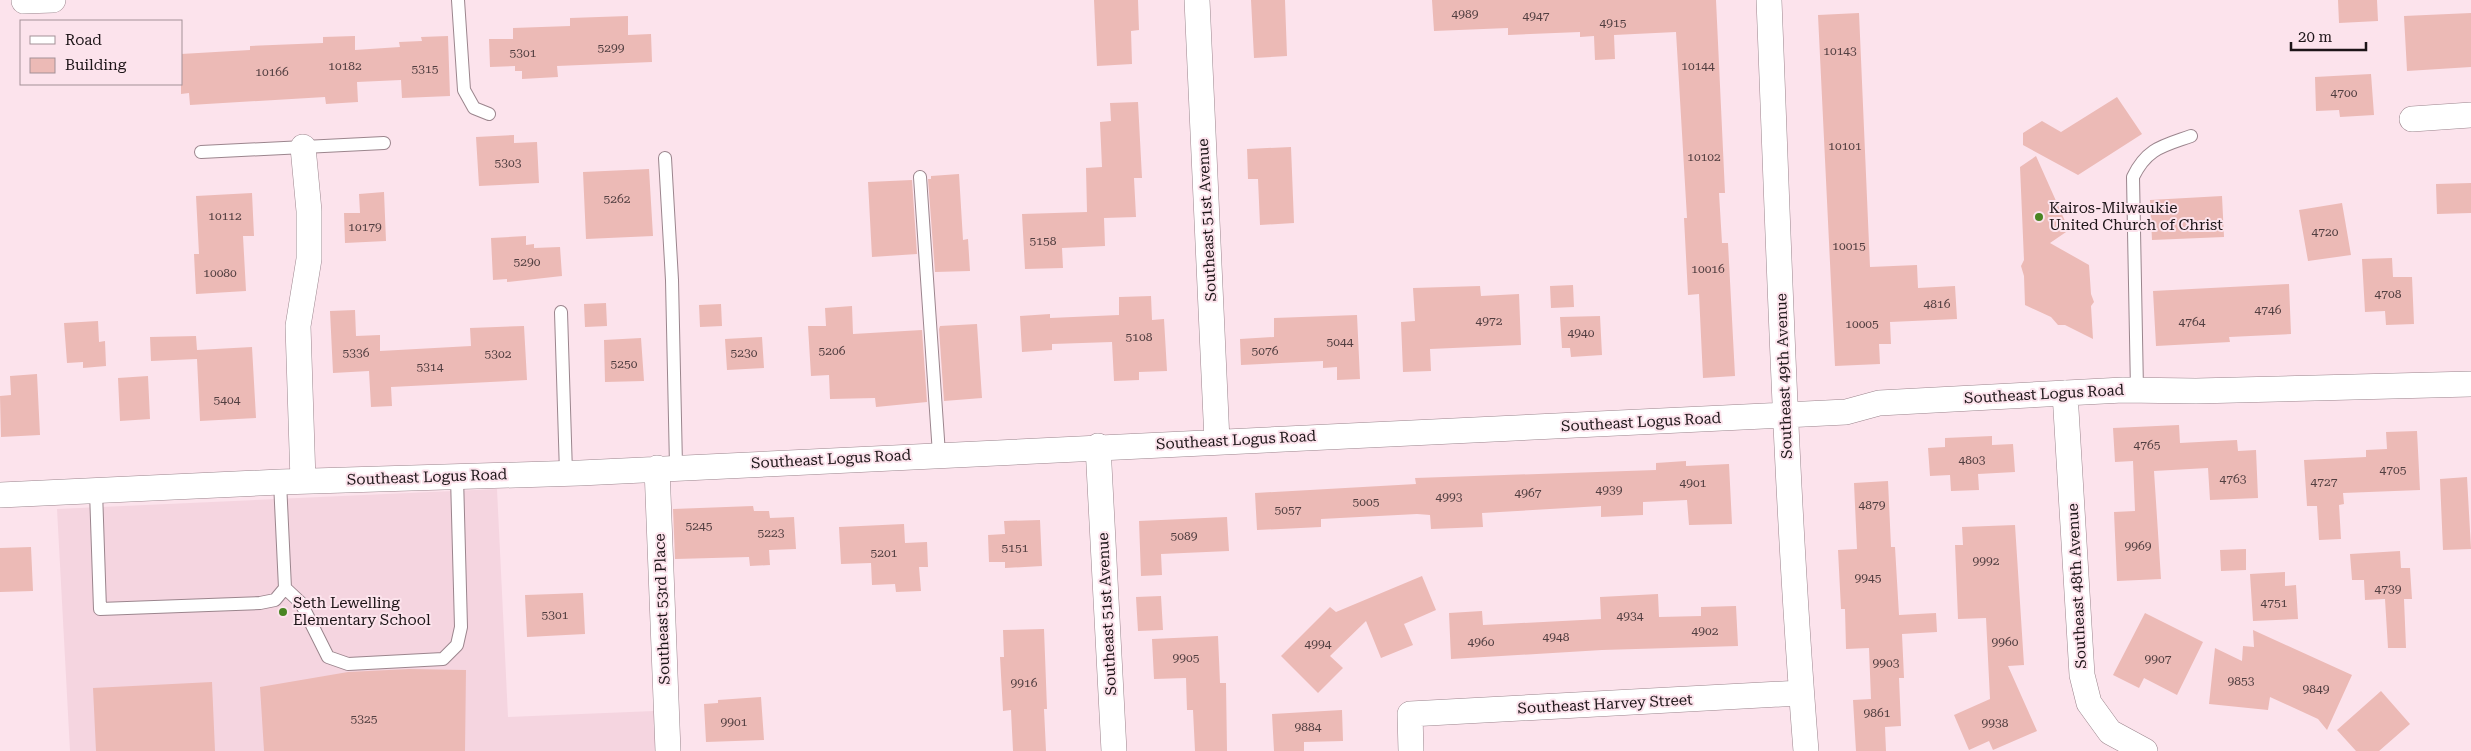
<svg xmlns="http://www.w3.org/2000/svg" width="2471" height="751" font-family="'Roboto Serif',serif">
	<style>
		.built { fill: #f5d5e0 }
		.building { fill: #ecbab6 }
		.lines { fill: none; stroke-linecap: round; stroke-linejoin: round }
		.lane-casing { stroke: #9b858d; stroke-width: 14 }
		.street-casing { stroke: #9b858d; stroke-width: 26 }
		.lane { stroke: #fff; stroke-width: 12 }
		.street { stroke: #fff; stroke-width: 25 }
		.poi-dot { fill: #498522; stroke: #fce3ec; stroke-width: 2 }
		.labels { text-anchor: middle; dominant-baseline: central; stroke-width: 4; stroke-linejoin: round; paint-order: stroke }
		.number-label { font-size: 12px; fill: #513e40 }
		.poi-label { font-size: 15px; fill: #1d1518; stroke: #fce3ec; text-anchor: start }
		.street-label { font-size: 15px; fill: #1d1518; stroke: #fce3ec }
	</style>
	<rect width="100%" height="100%" fill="#fce3ec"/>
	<path class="built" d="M497,489L508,717L654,711L656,751H70L57,509Z"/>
	<path class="building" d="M1094,0H1138L1139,30L1131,31L1132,64L1097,66Z
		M1251,0H1285L1287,56L1254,58Z
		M1432,0H1716L1725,193H1719L1722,243H1728L1735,376L1703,378L1699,294L1688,295L1684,218H1687L1676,32L1614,35L1615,59L1595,60L1594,36L1580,37V32L1508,35V28L1434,31Z
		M2338,0H2377L2378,21L2339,23Z
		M1859,13L1870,267L1917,265L1918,288L1955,286L1957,319L1890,322L1891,344H1879L1880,364L1835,366L1818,15Z
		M2471,13V67L2407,71L2404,16Z
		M628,16V35L651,34L652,62L557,66L558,77L522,79V71H515V66L490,67L489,39H513V28L570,26V18Z
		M355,36V50L400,47L399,42L422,41L421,37L448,36L450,96L402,98L401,80L357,82L358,102L326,104L325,97L190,105L189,93L181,94V54L250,50V46L323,43V37Z
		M2371,74L2374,115L2340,117L2339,110L2316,111L2315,77Z
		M2117,97L2142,134L2078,175L2023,145V133L2042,121L2061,132Z
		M1138,102L1142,178H1134L1136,217L1104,218L1105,246L1062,248L1063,268L1025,269L1022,214L1087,212L1086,168L1102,167L1100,122L1111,121L1110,103Z
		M514,135V143L537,142L539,183L479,186L476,137Z
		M1291,147L1294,223L1260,225L1258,179H1248L1247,149Z
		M2036,156L2069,230L2050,243L2089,265L2091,294L2094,302L2091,306L2093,339L2065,325H2058L2051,317L2025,305L2024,276L2021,266L2024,260L2020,167Z
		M649,169L653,236L586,239L583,172Z
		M959,174L963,240L968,239L970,271L935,272L928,179H931V176Z
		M912,180L917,254L872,257L868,182Z
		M2471,183V213L2437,214L2436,184Z
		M384,192L386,241L345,243L344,213H360L359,194Z
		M252,193L254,236H243L246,291L196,294L194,254H199L196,196Z
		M2222,196L2224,237L2152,240L2150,200Z
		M2342,203L2351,255L2308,261L2299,210Z
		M526,236V245L534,244V248L560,247L562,276L507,282V279L493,280L491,238Z
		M2392,258L2393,277H2412L2414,324L2386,325L2385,311L2365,312L2362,259Z
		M2289,284L2291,334L2229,337L2230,342L2156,346L2153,291Z
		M1573,285L1574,307L1551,308L1550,286Z
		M1480,286L1481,296L1519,294L1521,345L1430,349L1431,371L1403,372L1401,322L1415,321L1413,288Z
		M1151,296L1152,320L1164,319L1167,371L1139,372V380L1114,381L1112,342L1052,344V350L1022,352L1020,316L1050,314V318L1119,315V297Z
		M606,303L607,326L585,327L584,304Z
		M721,304L722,326L700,327L699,305Z
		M852,306L853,334L922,330L927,402L876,407L875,398L830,399L829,375L811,376L808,326H826L825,308Z
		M355,310L356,336L380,335V351L471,346L470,328L524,326L527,380L391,387L392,406L371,407L369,371L333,373L330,311Z
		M1357,315L1360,379L1337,380V367L1323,368V361L1241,365L1240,339L1274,337V318Z
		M1600,316L1602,355L1571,357L1570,348H1562L1560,317Z
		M98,321L99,342L105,341L106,366L83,368V362L67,363L64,323Z
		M977,324L982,398L944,401L939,329L940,326Z
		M196,336L197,350L252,347L256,418L200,421L197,359L151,361L150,337Z
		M762,337L764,368L727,370L725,339Z
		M641,338L644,381L605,382L604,340Z
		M37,374L40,435L1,437L0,396L11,395L10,376Z
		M148,376L150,419L120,421L118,378Z
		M2179,425L2180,443L2237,440L2238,451L2256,450L2258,498L2210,500L2208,468L2154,471L2161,579L2117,581L2114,512L2135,511L2133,461L2115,462L2113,428Z
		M2417,431L2420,490L2343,493L2344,504L2339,505L2341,539L2319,540L2317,506H2307L2304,460L2366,457V450L2387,449L2386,432Z
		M1992,436V445L2013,444L2015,472L1978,474L1979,490L1951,491L1950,475L1930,476L1928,448L1945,447V438Z
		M1686,461V466L1729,464L1732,524L1689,525L1687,500L1643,502V515L1601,517V506L1482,513L1483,527L1431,529L1430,515L1417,514L1321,519V527L1257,530L1255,493L1416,484L1415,478L1656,470V463Z
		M2467,477L2471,549L2443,550L2440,479Z
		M1888,481L1891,547H1895L1899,615L1936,613L1937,632L1902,634L1904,678H1899L1901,726L1885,727L1886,751H1856L1853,700L1871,699L1869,648L1846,649L1845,609H1841L1838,550L1857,549L1854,483Z
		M753,506L754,511H769L770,518L794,517L796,549L769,550L770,565L750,566L749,557L675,559L673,509Z
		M1227,517L1229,551L1161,554L1162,575L1141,576L1139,521Z
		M1040,520L1042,566L1005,568V562H989L988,535L1005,534L1004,521Z
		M904,524L905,543L927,542L928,567H919L921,591L896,592L895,584L872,585L871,563L841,564L839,527Z
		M2015,525L2024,665L2008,666L2037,731L1993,750L1989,741L1969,750L1954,715L1990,699L1986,618L1958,619L1955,545H1963L1962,527Z
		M31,547L33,591L0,592V548Z
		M2246,549V570L2221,571L2220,550Z
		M2400,551L2401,568H2410L2412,599H2404L2406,648H2388L2385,599L2365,600L2364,580H2352L2350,554Z
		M2285,572V586L2296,585L2298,619L2253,621L2250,574Z
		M1422,576L1436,610L1404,624L1413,645L1381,658L1366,621L1330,656L1343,668L1318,693L1281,656L1330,607L1336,612Z
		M583,593L585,634L527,637L525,595Z
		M1658,594L1659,617L1701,616V607L1736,606L1738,646L1602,650L1451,659L1449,613L1482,611L1483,625L1601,619L1600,597Z
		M1161,596L1163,630L1138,631L1136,597Z
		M2145,613L2203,642L2177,695L2144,678L2139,688L2113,675Z
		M1044,629L1047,709H1044L1046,751H1013L1011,710L1003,711L1000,657H1004L1003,630Z
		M2253,630L2352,675L2327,730L2318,719L2270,697L2268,710L2209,704L2215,648L2242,661L2243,646L2254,647Z
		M1218,636L1220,683H1226L1227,751H1195L1193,710H1187L1186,678L1154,679L1152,639Z
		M409,669L466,670L465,751H264L260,687L348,672Z
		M212,682L215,751H96L93,688Z
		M2381,691L2410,724L2379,751H2356L2337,730Z
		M761,697L764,740L706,742L704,704L718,703V700Z
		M1342,710L1343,741L1304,742V751H1274L1272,714Z"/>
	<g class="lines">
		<defs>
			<path id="lane" d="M458,0L464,90L474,108L489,114
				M201,152L384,143
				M665,158L672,280L676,466
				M920,177L939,454
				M561,312L566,473
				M2137,390L2133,177C2147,148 2163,146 2191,136
				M280,482L285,588L301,603L328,657L348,664L443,659L457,645L461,627L457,477
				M96,491L100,609L260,603L275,600L285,588"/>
			<path id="street" d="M1197,0L1217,441
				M1769,0C1779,250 1786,501 1806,751
				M24,1L53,0
				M2412,119L2471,115
				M303,147L309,211V259L298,326L303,481
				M2065,393L2082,675L2089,703L2110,732L2145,751
				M1098,446L1114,751
				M657,468L668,751
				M0,495L280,482L580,473L1785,415L1846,412L1879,403L2123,390L2196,391L2471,384
				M1411,751L1410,714L1800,693"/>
		</defs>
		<use href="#lane" class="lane-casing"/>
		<use href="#street" class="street-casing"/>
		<use href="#lane" class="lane"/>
		<use href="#street" class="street"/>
	</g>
	<g class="poi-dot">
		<circle cx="2039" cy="217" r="5"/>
		<circle cx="283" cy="612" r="5"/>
	</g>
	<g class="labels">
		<g class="number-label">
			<text x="1465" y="14">4989</text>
			<text x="1536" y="16">4947</text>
			<text x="1613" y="23">4915</text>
			<text x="611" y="48">5299</text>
			<text x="1840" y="51">10143</text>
			<text x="523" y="53">5301</text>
			<text x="345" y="66">10182</text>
			<text x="1698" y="66">10144</text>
			<text x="425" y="69">5315</text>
			<text x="272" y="72">10166</text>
			<text x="2344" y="93">4700</text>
			<text x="1845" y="146">10101</text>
			<text x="1704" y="157">10102</text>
			<text x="508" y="163">5303</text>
			<text x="617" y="199">5262</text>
			<text x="225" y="216">10112</text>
			<text x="365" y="227">10179</text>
			<text x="2325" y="232">4720</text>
			<text x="1043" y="241">5158</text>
			<text x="1849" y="246">10015</text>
			<text x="527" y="262">5290</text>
			<text x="1708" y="269">10016</text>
			<text x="220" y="273">10080</text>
			<text x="2388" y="294">4708</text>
			<text x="1937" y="304">4816</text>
			<text x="2268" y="310">4746</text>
			<text x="1489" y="321">4972</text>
			<text x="2192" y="322">4764</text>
			<text x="1862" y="324">10005</text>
			<text x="1581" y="333">4940</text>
			<text x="1139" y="337">5108</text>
			<text x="1340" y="342">5044</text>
			<text x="832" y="351">5206</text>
			<text x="1265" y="351">5076</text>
			<text x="356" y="353">5336</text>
			<text x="744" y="353">5230</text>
			<text x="498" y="354">5302</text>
			<text x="624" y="364">5250</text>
			<text x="430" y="367">5314</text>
			<text x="227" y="400">5404</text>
			<text x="2147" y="445">4765</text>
			<text x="1972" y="460">4803</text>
			<text x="2393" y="470">4705</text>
			<text x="2233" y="479">4763</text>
			<text x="2324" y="482">4727</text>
			<text x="1693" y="483">4901</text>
			<text x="1609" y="490">4939</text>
			<text x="1528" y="493">4967</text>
			<text x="1449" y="497">4993</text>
			<text x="1366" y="502">5005</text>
			<text x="1872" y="505">4879</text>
			<text x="1288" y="510">5057</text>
			<text x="699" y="526">5245</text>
			<text x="771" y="533">5223</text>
			<text x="1184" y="536">5089</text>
			<text x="2138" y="546">9969</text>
			<text x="1015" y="548">5151</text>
			<text x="884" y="553">5201</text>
			<text x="1986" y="561">9992</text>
			<text x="1868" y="578">9945</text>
			<text x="2388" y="589">4739</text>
			<text x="2274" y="603">4751</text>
			<text x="555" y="615">5301</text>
			<text x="1630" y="616">4934</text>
			<text x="1705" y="631">4902</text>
			<text x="1556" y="637">4948</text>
			<text x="1481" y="642">4960</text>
			<text x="2005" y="642">9960</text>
			<text x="1318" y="644">4994</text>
			<text x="1186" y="658">9905</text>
			<text x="2158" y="659">9907</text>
			<text x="1886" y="663">9903</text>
			<text x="2241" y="681">9853</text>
			<text x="1024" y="683">9916</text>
			<text x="2316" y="689">9849</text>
			<text x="1877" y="713">9861</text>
			<text x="364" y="719">5325</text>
			<text x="734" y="722">9901</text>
			<text x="1995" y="723">9938</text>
			<text x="1308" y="727">9884</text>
		</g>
		<g class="poi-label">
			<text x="2049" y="208">Kairos-Milwaukie<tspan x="2049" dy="17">United Church of Christ</tspan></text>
			<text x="293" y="603">Seth Lewelling<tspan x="293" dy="17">Elementary School</tspan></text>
		</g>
		<g class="street-label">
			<text transform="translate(1207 220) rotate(-93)">Southeast 51st Avenue</text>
			<text transform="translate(1784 376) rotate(-92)">Southeast 49th Avenue</text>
			<text transform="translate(2044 394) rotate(-3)">Southeast Logus Road</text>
			<text transform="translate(1641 422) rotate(-3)">Southeast Logus Road</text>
			<text transform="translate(1236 440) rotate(-3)">Southeast Logus Road</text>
			<text transform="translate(831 459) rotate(-3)">Southeast Logus Road</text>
			<text transform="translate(427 477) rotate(-2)">Southeast Logus Road</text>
			<text transform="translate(2077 586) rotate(-93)">Southeast 48th Avenue</text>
			<text transform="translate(662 609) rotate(-92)">Southeast 53rd Place</text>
			<text transform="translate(1107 614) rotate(-93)">Southeast 51st Avenue</text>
			<text transform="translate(1605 704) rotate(-3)">Southeast Harvey Street</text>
		</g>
	</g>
	<rect x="20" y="20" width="162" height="65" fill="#fce3ec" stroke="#a39197"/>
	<rect x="30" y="36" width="25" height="8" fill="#ffffff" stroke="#a39197"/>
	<text x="65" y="45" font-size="15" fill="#1d1518">Road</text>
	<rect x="30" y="58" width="25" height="15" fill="#ecbab6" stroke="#a39197"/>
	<text x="65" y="70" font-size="15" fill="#1d1518">Building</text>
	<path d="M2291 42v8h75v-8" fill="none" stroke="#1d1518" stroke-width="2.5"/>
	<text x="2298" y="42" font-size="15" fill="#1d1518" stroke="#fce3ec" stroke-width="4" paint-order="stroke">20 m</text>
</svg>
